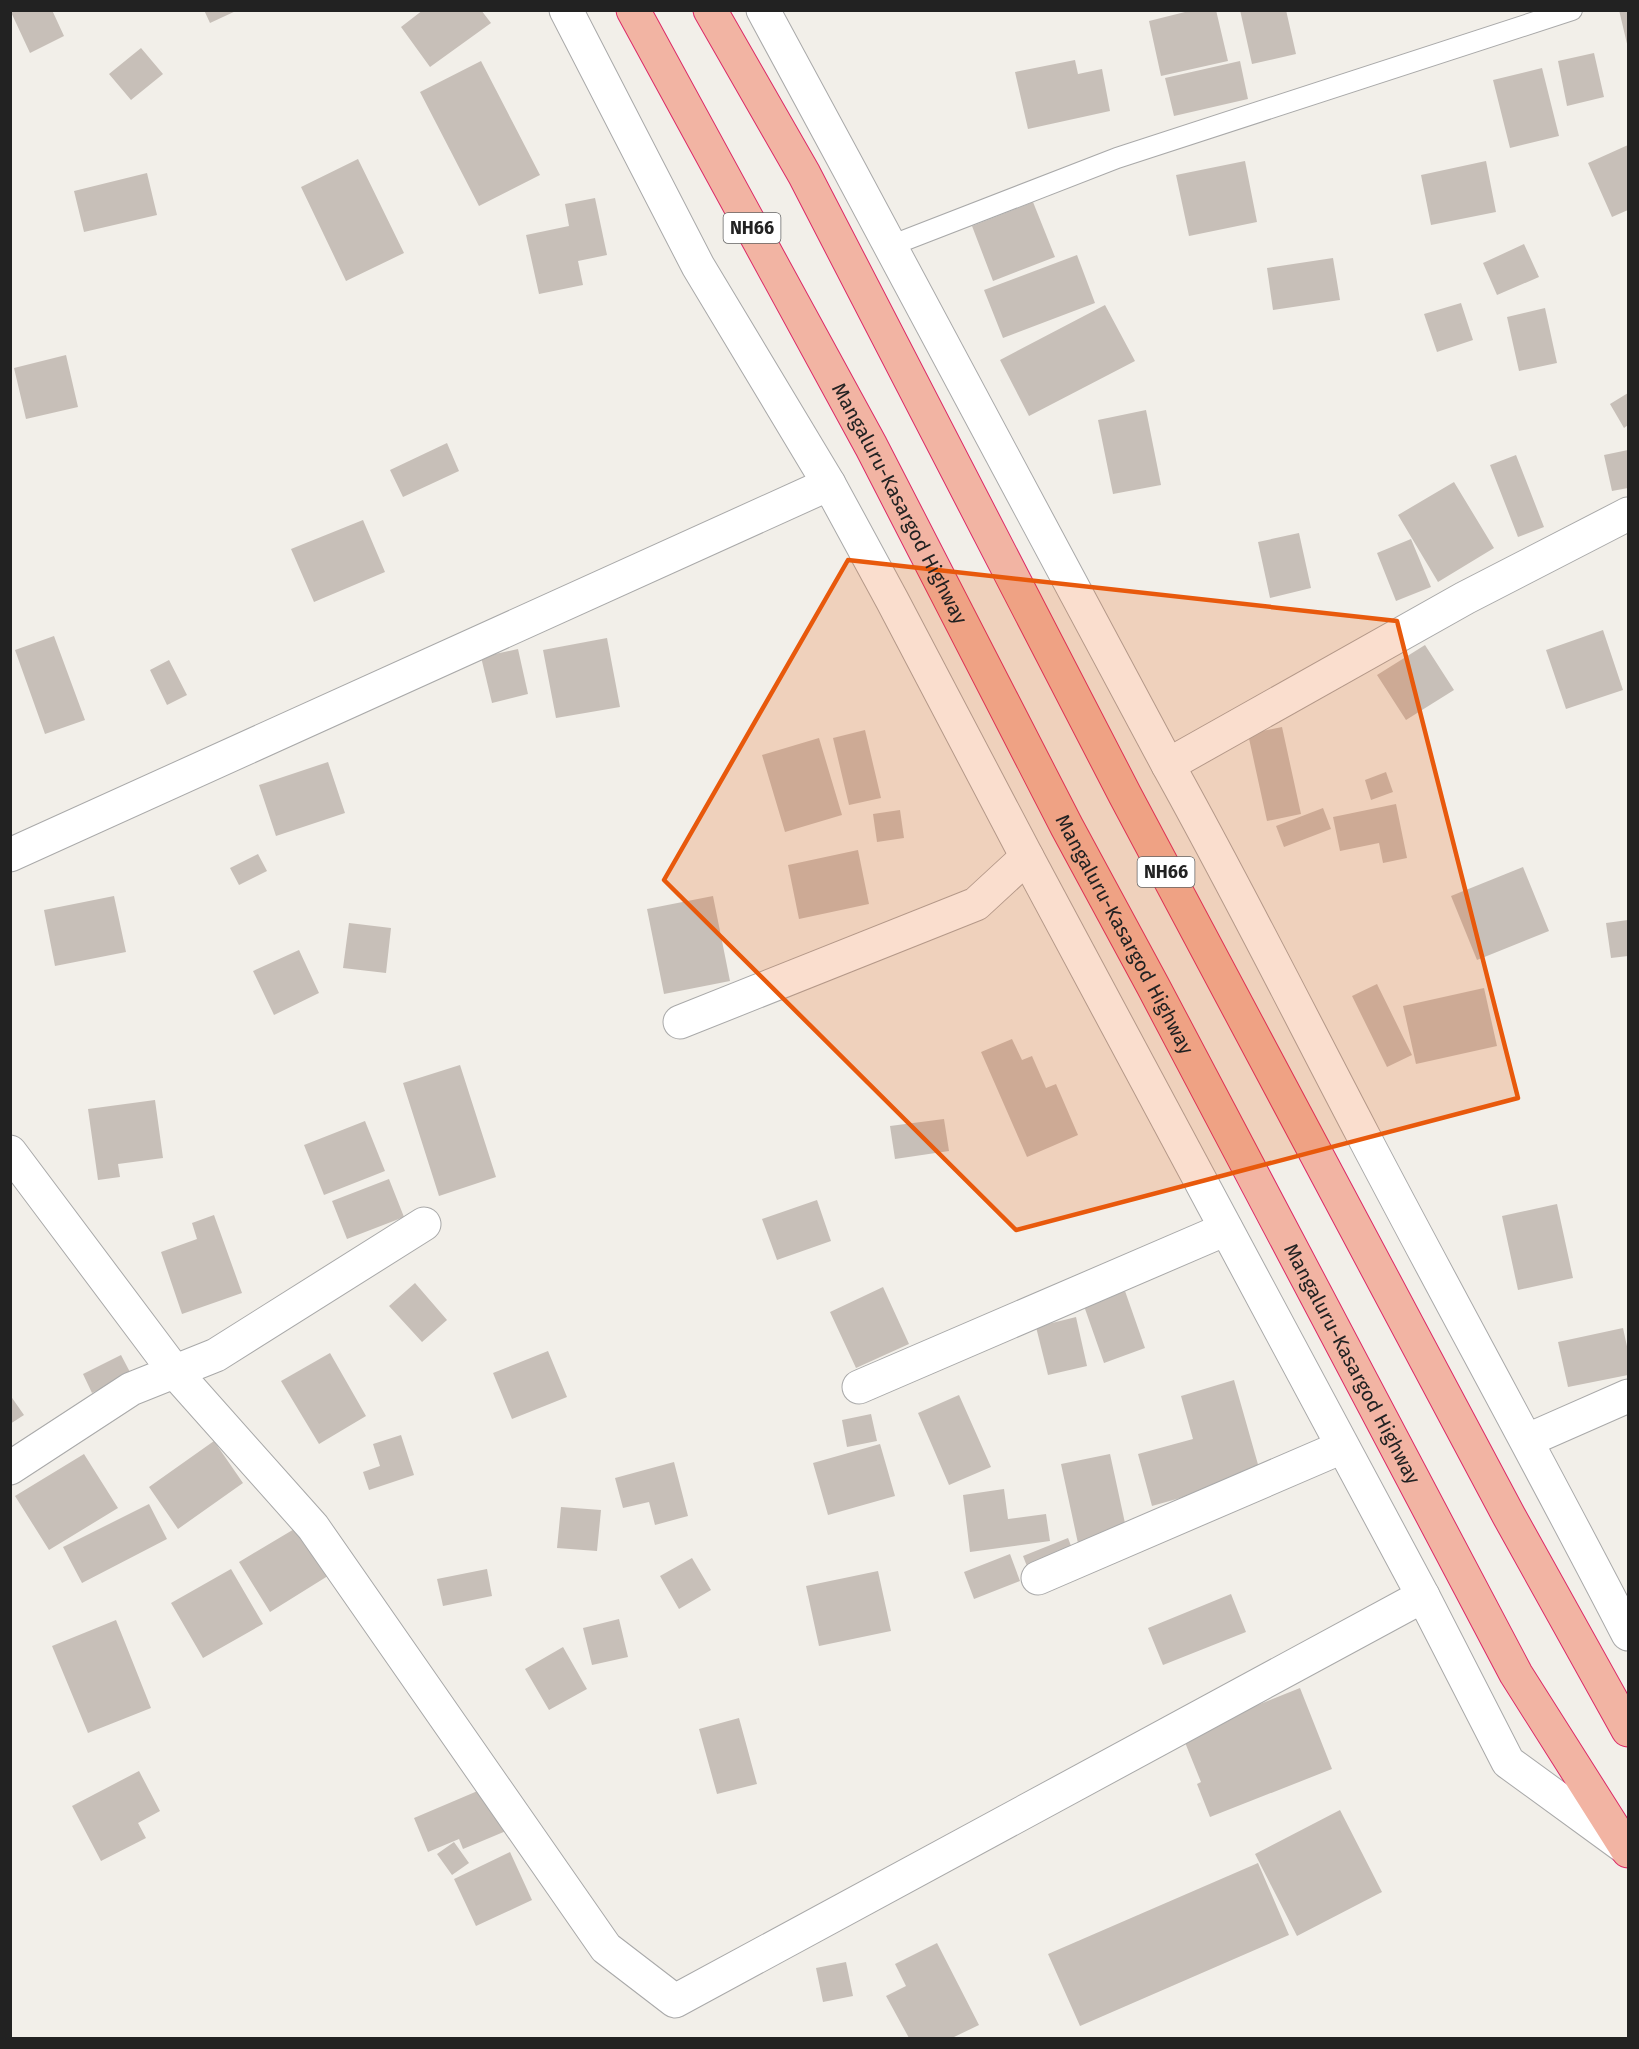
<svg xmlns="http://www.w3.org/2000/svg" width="1639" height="2049" font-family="'Fira Sans',sans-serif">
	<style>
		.building { fill: #c7bfb8 }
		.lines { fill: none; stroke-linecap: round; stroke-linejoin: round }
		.service-casing { stroke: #a9a9a9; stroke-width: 22 }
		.minor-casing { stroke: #a9a9a9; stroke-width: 35 }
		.tertiary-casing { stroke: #a9a9a9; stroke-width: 35 }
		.trunk-casing { stroke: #dc2a67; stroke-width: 35 }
		.service { stroke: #fff; stroke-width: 20 }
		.minor { stroke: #fff; stroke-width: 33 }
		.tertiary { stroke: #fff; stroke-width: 33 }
		.trunk { stroke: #f2b4a3; stroke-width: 33 }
		.marked { fill: #e8590c; fill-opacity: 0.2; stroke: #e8590c; stroke-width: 4.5; stroke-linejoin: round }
		.labels { text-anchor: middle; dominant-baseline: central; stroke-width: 6; stroke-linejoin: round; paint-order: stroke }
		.shield { fill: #fff; stroke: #646464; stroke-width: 1.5 }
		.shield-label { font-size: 18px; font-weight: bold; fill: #222 }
		.street-label { font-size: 20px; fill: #222; stroke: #fff }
	</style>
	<rect width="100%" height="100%" fill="#f2efe9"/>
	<path class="building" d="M10,10H52L64,36L30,53Z
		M204,10H238L210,23Z
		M423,10H481L491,23L430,67L401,27Z
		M1193,10H1216L1228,61L1161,76L1149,21Z
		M1240,10H1286L1296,54L1252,64Z
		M1619,10H1628V48Z
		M141,48L163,74L131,100L109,74Z
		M1594,53L1604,97L1567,106L1558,61Z
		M1075,60L1078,74L1102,69L1110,111L1028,129L1015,72Z
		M481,61L540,175L479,206L420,92Z
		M1240,61L1248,99L1174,116L1165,78Z
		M1542,68L1559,136L1510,148L1493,80Z
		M1628,145V210L1612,217L1588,163Z
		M358,159L404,253L346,281L301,187Z
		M1245,161L1257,222L1189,236L1176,175Z
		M1486,161L1496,212L1431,225L1421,175Z
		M147,173L157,215L84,232L74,191Z
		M595,198L607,255L578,261L583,285L539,294L526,235L569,226L565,204Z
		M1033,202L1055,257L993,281L972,226Z
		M1524,244L1539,277L1497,295L1483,263Z
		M1077,255L1095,303L1003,338L984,290Z
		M1333,258L1340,300L1273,310L1267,268Z
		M1461,303L1473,340L1437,352L1424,314Z
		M1105,305L1135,361L1029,416L1000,360Z
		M1545,308L1557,363L1519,371L1507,317Z
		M66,355L78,407L26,419L14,368Z
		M1628,393V425L1624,428L1610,404Z
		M1146,410L1161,485L1113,494L1098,420Z
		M447,443L459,471L403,497L390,470Z
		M1628,450V488L1612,491L1604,455Z
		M1516,455L1544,527L1518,537L1490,465Z
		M1454,482L1494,548L1438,582L1398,515Z
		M363,520L385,572L314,602L291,549Z
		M1299,533L1311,588L1270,598L1258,542Z
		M1411,539L1431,587L1396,601L1377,553Z
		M1603,630L1623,690L1566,709L1546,650Z
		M54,636L85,720L45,734L15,650Z
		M607,638L620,707L556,718L543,650Z
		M1425,645L1454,690L1406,720L1377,675Z
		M518,649L528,694L492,703L481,657Z
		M169,660L187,695L167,705L150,670Z
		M1282,727L1301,814L1267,821L1248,734Z
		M865,730L881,798L849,805L833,738Z
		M819,738L842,815L785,832L762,755Z
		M328,762L345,813L276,836L259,785Z
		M1386,772L1393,792L1371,800L1365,780Z
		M1396,804L1407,858L1383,863L1379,843L1340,851L1333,817Z
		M1323,808L1331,829L1284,847L1276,826Z
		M900,810L904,838L877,842L873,814Z
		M858,850L869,904L799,919L788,865Z
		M258,854L267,871L239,885L230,868Z
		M1523,867L1549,931L1477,960L1451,896Z
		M114,896L126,952L55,966L44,910Z
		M713,896L730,981L664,994L647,909Z
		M1628,920V956L1611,958L1606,923Z
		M349,923L391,928L386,973L343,968Z
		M299,950L319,993L274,1015L253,971Z
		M1377,984L1412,1055L1387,1067L1352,996Z
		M1484,988L1497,1046L1416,1064L1403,1006Z
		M1012,1039L1022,1060L1032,1056L1046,1088L1056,1084L1078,1135L1027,1157L981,1052Z
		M460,1065L496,1177L439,1196L403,1083Z
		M155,1100L163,1158L118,1164L120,1177L98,1180L88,1109Z
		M944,1119L949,1151L895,1159L890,1126Z
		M365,1121L385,1171L324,1195L304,1145Z
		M389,1179L404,1217L347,1239L332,1201Z
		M817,1200L831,1241L777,1260L762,1219Z
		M1557,1204L1573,1278L1518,1290L1502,1216Z
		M214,1215L242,1293L182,1314L161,1252L197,1239L192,1223Z
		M415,1283L447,1320L422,1342L389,1306Z
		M883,1287L909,1344L856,1368L830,1312Z
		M1125,1291L1145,1348L1104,1363L1084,1306Z
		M1076,1317L1087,1366L1048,1375L1036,1327Z
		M1623,1328L1628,1351V1375L1568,1387L1558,1342Z
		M548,1351L567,1397L512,1419L493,1373Z
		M330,1353L366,1416L319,1444L281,1381Z
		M121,1355L131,1374L92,1393L83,1374Z
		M1234,1380L1261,1475L1152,1506L1138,1454L1193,1439L1181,1396Z
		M10,1395L24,1415L10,1424Z
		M959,1395L991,1467L949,1485L918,1413Z
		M871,1414L877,1441L847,1447L842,1420Z
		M401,1435L414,1475L369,1490L363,1472L380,1466L373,1444Z
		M214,1441L243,1483L178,1529L149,1487Z
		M880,1444L895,1496L828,1515L813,1463Z
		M84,1454L118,1508L49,1550L15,1496Z
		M1110,1454L1128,1537L1079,1548L1061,1464Z
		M674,1462L688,1516L655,1525L649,1502L623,1508L615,1478Z
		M1004,1489L1008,1519L1046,1514L1050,1541L970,1552L963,1495Z
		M149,1504L167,1539L82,1583L63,1547Z
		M561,1507L601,1510L597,1551L557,1548Z
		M301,1525L331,1574L270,1612L239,1562Z
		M1068,1538L1075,1556L1030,1574L1023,1556Z
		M1010,1554L1020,1581L974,1599L964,1572Z
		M692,1558L711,1590L679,1609L660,1576Z
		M231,1569L263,1624L203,1658L171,1603Z
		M487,1569L492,1596L443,1606L437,1579Z
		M878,1571L891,1631L819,1646L806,1586Z
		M1231,1594L1246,1632L1163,1665L1148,1628Z
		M619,1619L628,1657L592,1665L583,1628Z
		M116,1620L151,1708L88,1733L52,1646Z
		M563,1647L587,1689L549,1710L525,1669Z
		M1300,1688L1332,1769L1210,1817L1197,1784L1201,1782L1182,1735Z
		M739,1718L757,1784L717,1794L699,1729Z
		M139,1771L160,1811L138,1823L146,1838L101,1861L72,1806Z
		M487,1787L506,1831L463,1849L459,1839L428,1852L414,1818Z
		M1340,1810L1382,1892L1297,1936L1255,1854Z
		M454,1842L469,1863L452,1875L437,1854Z
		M510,1852L532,1900L476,1926L454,1879Z
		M1258,1863L1289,1935L1080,2026L1048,1954Z
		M937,1943L979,2025L952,2038H909L886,1996L906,1986L895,1964Z
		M846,1962L853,1996L823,2002L816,1968Z"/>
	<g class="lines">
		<defs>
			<path id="service" d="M890,246L1117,158L1572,10"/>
			<path id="minor" d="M1168,765L1465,598L1628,514
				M10,855L829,484
				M680,1022L976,904L1027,857
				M10,1152L175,1372L313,1527L606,1948L675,2001L1423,1596
				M859,1387L1226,1229
				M10,1468L131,1389L216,1355L424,1224
				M1038,1578L1342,1447"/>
			<path id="tertiary" d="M566,10L698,266L829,484L892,600L1027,857L1423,1596L1508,1762L1626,1848
				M763,10L849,169L1168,765C1236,887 1299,1013 1364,1137C1451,1303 1542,1467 1628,1634
				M1528,1440L1628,1396"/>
			<g id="trunk">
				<path id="s1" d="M633,10L871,446L1067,827L1153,986L1516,1674L1628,1851"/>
				<path d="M710,10L804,174L1125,795L1509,1516L1628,1730"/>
			</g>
		</defs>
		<use href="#service" class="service-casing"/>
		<use href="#minor" class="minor-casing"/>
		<use href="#tertiary" class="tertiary-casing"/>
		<use href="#trunk" class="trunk-casing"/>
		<use href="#service" class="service"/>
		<use href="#minor" class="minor"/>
		<use href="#tertiary" class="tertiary"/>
		<use href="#trunk" class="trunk"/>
	</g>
	<path class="marked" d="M848,560L1397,621L1518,1098L1016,1230L664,880Z"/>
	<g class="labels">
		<g class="shield">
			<rect x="723.5" y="213" width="57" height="30" rx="4.5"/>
			<rect x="1137.5" y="857" width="57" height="30" rx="4.5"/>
		</g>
		<g class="shield-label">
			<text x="752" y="228">NH66</text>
			<text x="1166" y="872">NH66</text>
		</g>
		<g class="street-label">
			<text stroke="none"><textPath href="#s1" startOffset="561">Mangaluru-Kasargod Highway</textPath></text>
			<text stroke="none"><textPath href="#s1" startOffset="1047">Mangaluru-Kasargod Highway</textPath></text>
			<text stroke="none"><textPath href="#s1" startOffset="1533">Mangaluru-Kasargod Highway</textPath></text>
		</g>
	</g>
	<rect width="1639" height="2049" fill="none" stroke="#222222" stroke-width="24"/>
</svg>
